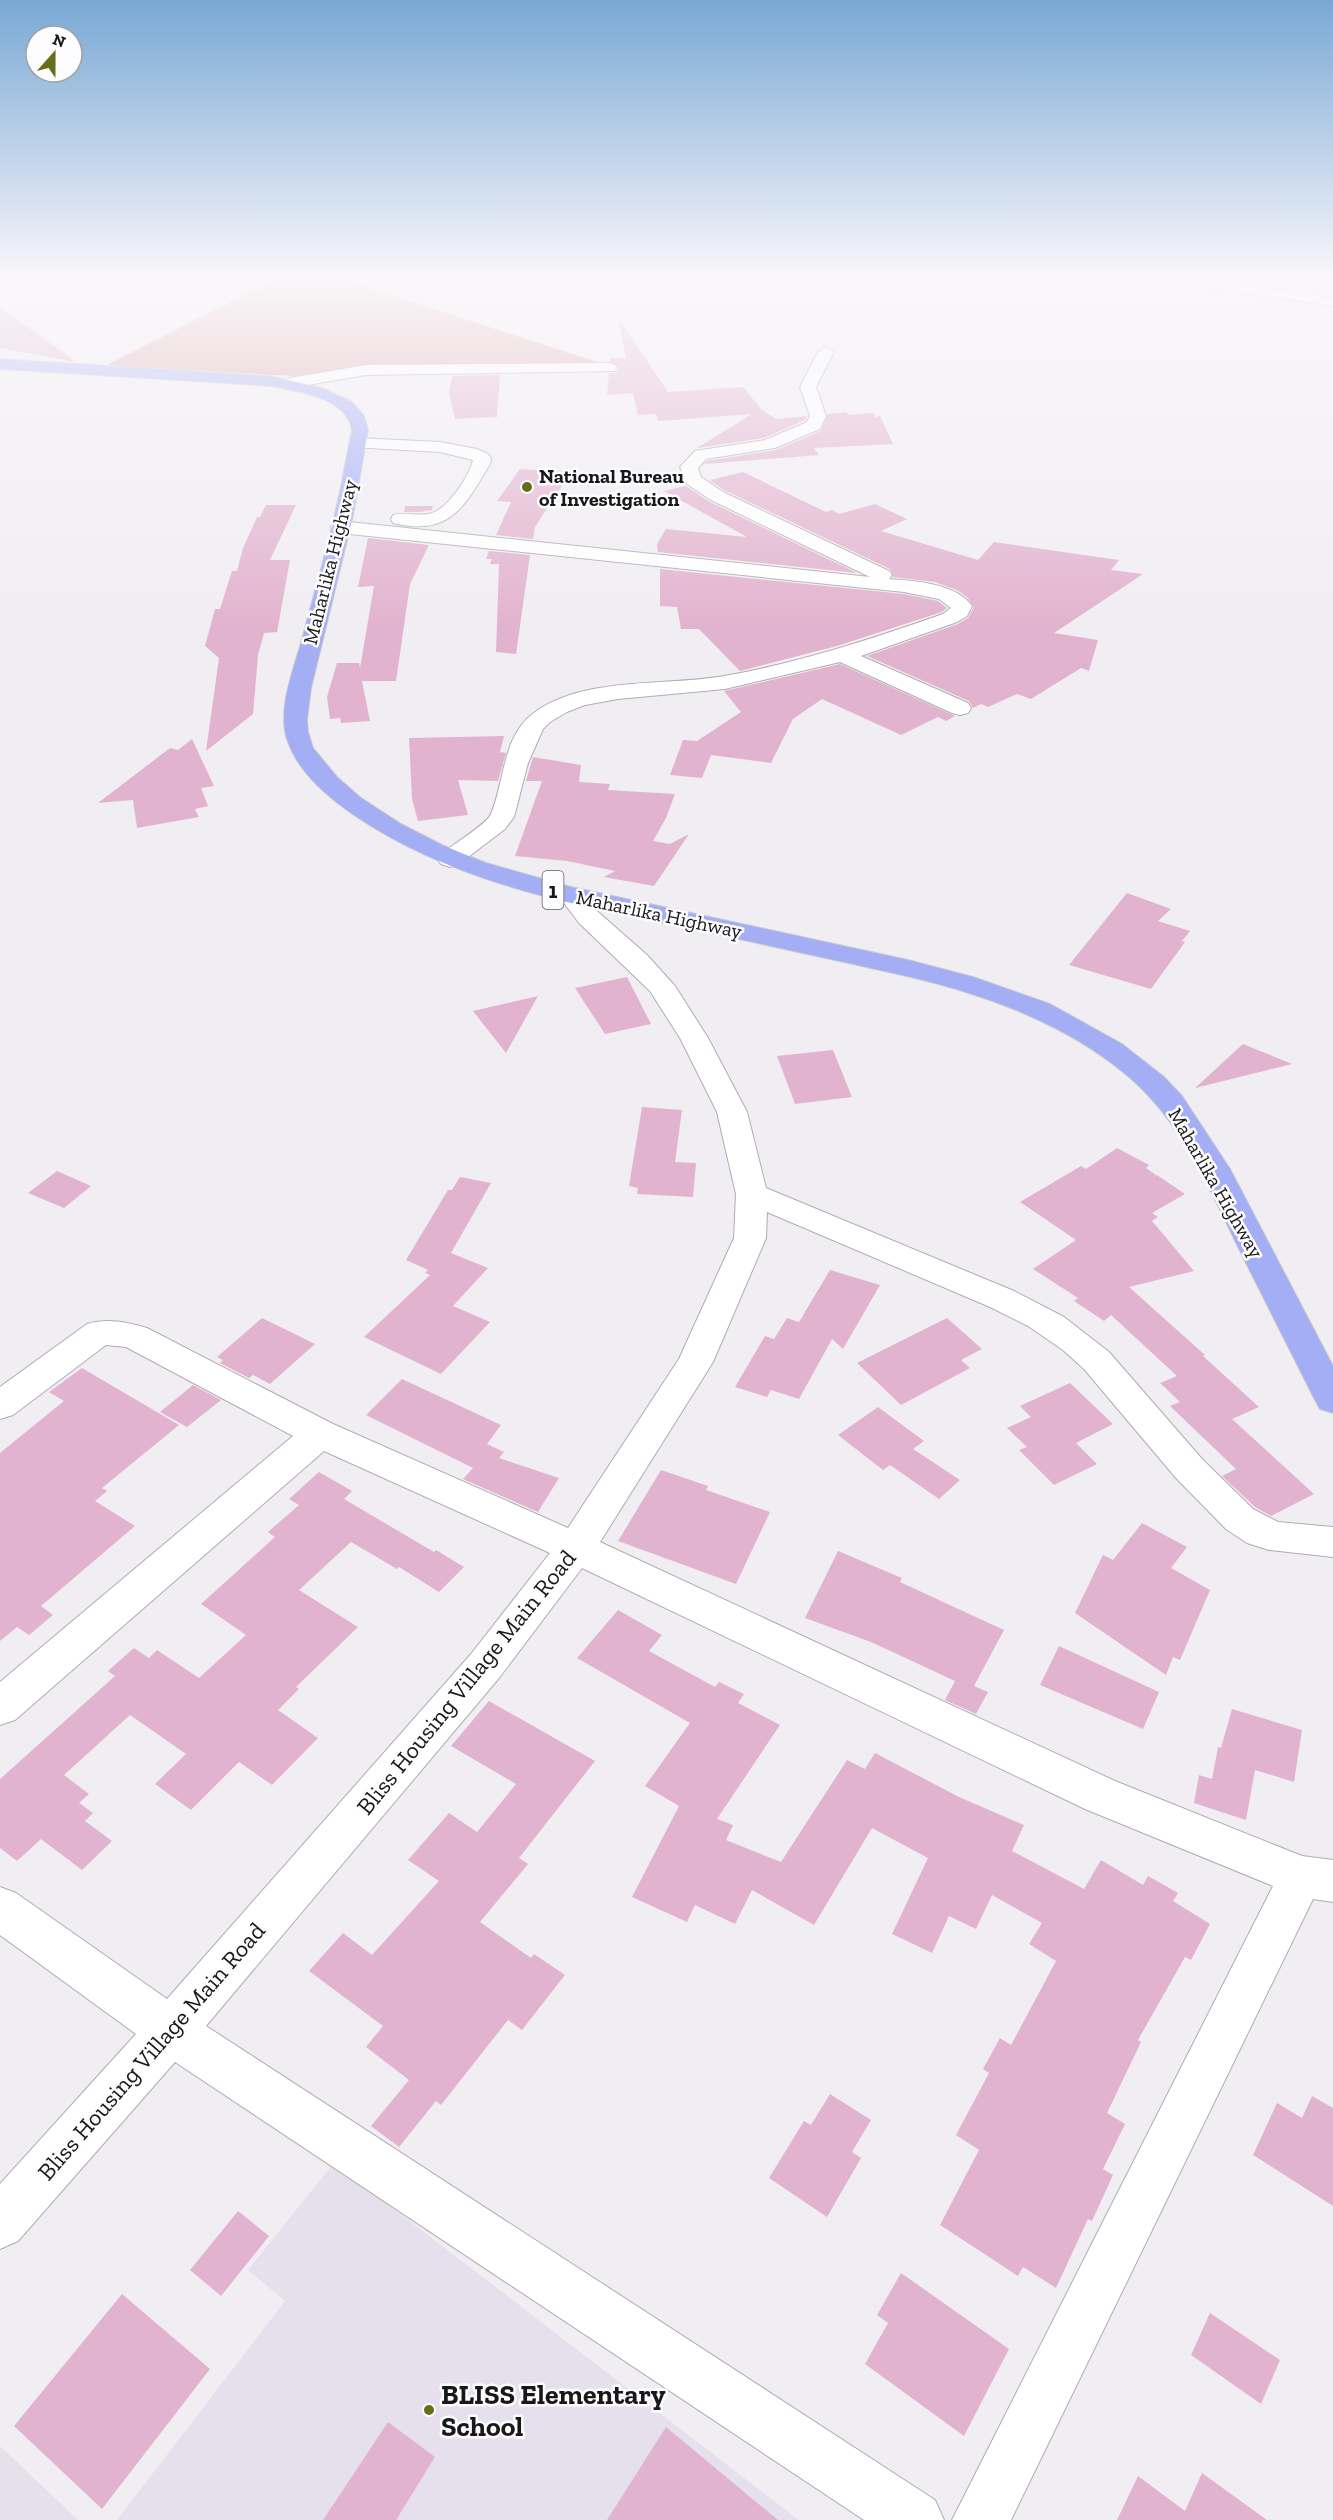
<svg xmlns="http://www.w3.org/2000/svg" width="1333" height="2520" font-family="'Zilla Slab',serif">
	<style>
		.built { fill: #e6e0ec }
		.forest { fill: #dba5a6 }
		.building { fill: #e2b3ce }
		.lines { fill: none; stroke-linecap: round; stroke-linejoin: round }
		.minor-casing { stroke: #afacb1; stroke-width: 2 }
		.highway-casing { stroke: #ccc; stroke-width: 2 }
		.minor { fill: #fff; fill-rule: evenodd }
		.highway { fill: #a4aef5; fill-rule: evenodd }
		.poi-dot { fill: #666f16; stroke: #fdfcfe; stroke-width: 2 }
		.labels { text-anchor: middle; dominant-baseline: central; stroke-width: 5; stroke-linejoin: round; paint-order: stroke }
		.far-poi-label { font-size: 20px; font-weight: bold; fill: #191819; stroke: #fdfcfe; text-anchor: start }
		.far-street-label { font-size: 20px; fill: #191819; stroke: #fdfcfe }
		.shield { fill: #fdfcfe; stroke: #5d5c5e; stroke-width: 1.5 }
		.shield-label { font-size: 22px; font-weight: bold; fill: #191819 }
		.street-label { font-size: 24px; fill: #191819; stroke: #fdfcfe }
		.near-poi-label { font-size: 28px; font-weight: bold; fill: #191819; stroke: #fdfcfe; text-anchor: start }
	</style>
	<rect width="100%" height="100%" fill="#f1eef3"/>
	<path class="built" d="M334,2163L799,2520H117L285,2301L248,2270Z
		M0,2446L78,2520H0Z"/>
	<path class="forest" d="M283,275H330L600,363L291,376L105,366Z"/>
	<path class="building" d="M0,307L76,362L0,348Z
		M618,318L668,392L743,387L762,410L776,419L807,416L805,420L764,438L697,448L752,414L659,421L655,414L638,415L633,393L607,395L609,373H617L620,368L610,361V358H626Z
		M500,375L497,417L455,419L449,392L452,376Z
		M846,412L850,415L873,413L875,417L880,416L893,444L814,448L819,455L704,464L707,461L776,450L821,431L828,414Z
		M520,469L571,472L535,527L533,539L496,535L511,502L497,501Z
		M743,472L826,512L832,510L839,514L875,504L907,519L881,531L978,560L994,542L1119,560L1111,570L1143,574L1054,633L1098,640L1089,671L1081,668L1031,699L1017,694L988,707L981,704L973,708L969,701L867,656L958,624L968,618L974,607L967,597L957,590L935,582L893,577L890,569L724,490L710,480Z
		M686,486L710,502L857,573L658,552L657,544L666,529L747,537L664,491Z
		M266,505H296L270,560H290L277,632L264,633L258,655L253,714L206,751L219,658L205,646L215,609H220L232,571H237L243,548L257,517H260Z
		M405,506H433L432,510L419,512H404Z
		M368,538L429,545L410,584L396,681H362L370,721L341,723L340,718L330,719L327,697L337,663H359L360,668L374,586L358,587Z
		M489,551L530,555L516,654L496,652L499,564H490L492,559H486Z
		M660,569L904,594L938,601L947,608L942,612L837,646L740,671L699,629H681L677,607L660,606Z
		M840,664L955,716L946,721L938,717L901,735L822,699L793,719L771,763L711,755L702,778L670,775L683,740L697,741L741,712L724,691Z
		M504,736L500,752L506,753L498,781L458,780L468,815L418,821L412,799L409,738Z
		M192,739L214,786L201,788L208,806L195,809L199,817L137,828L133,800L98,803L170,748L178,750Z
		M533,757L581,765L579,782L610,784L608,790L675,794L666,818L653,841L670,844L689,834L654,886L604,877L615,871L567,861L515,856L542,781H526Z
		M1127,893L1171,909L1158,921L1190,931L1182,941L1185,942L1151,989L1069,965Z
		M627,977L651,1024L605,1034L575,988Z
		M538,996L506,1053L473,1011Z
		M1243,1044L1292,1064L1195,1088Z
		M833,1050L852,1097L795,1104L777,1056Z
		M642,1107L682,1110L675,1162L696,1163L693,1197L637,1194L638,1188L629,1186Z
		M1117,1148L1149,1165L1146,1168L1156,1175L1154,1177L1157,1175L1185,1194L1152,1213L1158,1217L1152,1221L1194,1271L1129,1287L1205,1355L1203,1356L1259,1407L1232,1419L1314,1494L1271,1516L1255,1507L1222,1476L1236,1469L1170,1406L1180,1402L1160,1383L1177,1376L1111,1315L1104,1321L1074,1301L1078,1298L1033,1269L1076,1240L1020,1202L1081,1166L1086,1169Z
		M57,1171L91,1186L64,1208L28,1193Z
		M460,1177L491,1183L451,1253L488,1268L453,1306L490,1322L441,1374L364,1337L430,1275L425,1273L428,1270L406,1260L448,1190H452Z
		M830,1270L880,1285L843,1349L832,1339L799,1399L771,1390L767,1397L735,1387L765,1336L774,1339L787,1318L799,1322Z
		M262,1318L315,1344L270,1384L253,1375L249,1378L220,1363L223,1360L217,1357Z
		M947,1318L982,1349L961,1360L970,1368L901,1405L857,1363Z
		M82,1368L179,1425L102,1488L107,1491L95,1501L135,1526L41,1606L53,1615L29,1635L17,1627L0,1641V1453L64,1401L49,1392Z
		M402,1379L501,1425L487,1444L504,1452L499,1458L559,1478L538,1512L463,1479L473,1468L366,1415Z
		M1070,1383L1113,1424L1076,1443L1097,1464L1054,1485L1019,1450L1027,1447L1007,1428L1031,1417L1020,1406Z
		M193,1385L221,1400L187,1427L160,1412Z
		M878,1407L924,1441L913,1449L960,1480L939,1499L890,1465L883,1470L838,1435Z
		M661,1470L708,1486L706,1490L770,1512L736,1584L618,1541Z
		M319,1472L352,1491L344,1499L434,1552L436,1550L464,1567L439,1592L399,1567L397,1569L351,1542L299,1590L358,1627L296,1687L299,1689L278,1710L318,1738L272,1785L239,1762L191,1810L155,1784L186,1754L130,1715L64,1775L89,1794L79,1803L93,1813L85,1821L112,1841L82,1870L41,1839L17,1861L0,1848V1779L115,1676L108,1671L134,1648L149,1658L157,1650L199,1678L246,1635L201,1604L275,1537L268,1532L299,1505L289,1499Z
		M1142,1523L1187,1547L1171,1568L1210,1590L1180,1660L1173,1657L1166,1675L1075,1613L1103,1555L1113,1560Z
		M838,1551L902,1578L900,1582L1004,1630L974,1686L988,1692L976,1714L945,1700L955,1681L871,1642L805,1618Z
		M618,1610L662,1635L649,1651L715,1687L719,1682L744,1694L738,1703L780,1725L717,1819L733,1825L726,1840L781,1862L847,1760L865,1769L875,1753L959,1797L1024,1825L1012,1851L1084,1889L1101,1860L1143,1885L1148,1876L1178,1893L1173,1901L1210,1924L1191,1960L1185,1957L1138,2040L1141,2042L1107,2113L1125,2124L1103,2169L1113,2175L1092,2221L1088,2219L1056,2288L1023,2267L1018,2276L940,2225L979,2150L956,2135L989,2073L983,2069L1000,2038L1011,2045L1056,1961L1029,1944L1042,1923L992,1895L976,1929L949,1916L932,1953L892,1934L928,1858L872,1828L814,1925L752,1890L735,1924L695,1905L687,1922L632,1897L679,1806L645,1786L690,1723L577,1658Z
		M1059,1646L1159,1692L1143,1729L1040,1685Z
		M489,1701L595,1761L519,1858L528,1864L480,1922L531,1958L534,1954L565,1975L522,2030L508,2020L441,2105L436,2101L399,2147L371,2126L409,2080L366,2047L383,2026L309,1971L343,1933L372,1955L439,1881L408,1860L449,1813L477,1832L516,1784L451,1746Z
		M1232,1709L1302,1730L1294,1782L1255,1770L1246,1820L1194,1803L1199,1775L1212,1779L1218,1747L1221,1748Z
		M830,2094L871,2120L852,2152L861,2158L827,2217L769,2178L804,2121L811,2125Z
		M1312,2096L1333,2108V2206L1253,2155L1277,2103L1302,2118Z
		M238,2211L269,2236L221,2296L190,2270Z
		M901,2273L1009,2349L964,2436L865,2364L888,2323L877,2315Z
		M122,2294L210,2369L102,2509L14,2426Z
		M1210,2313L1280,2360L1261,2404L1191,2355Z
		M388,2422L435,2457L396,2520H323Z
		M666,2427L778,2520H607Z
		M1202,2473L1267,2520H1117L1138,2476L1185,2511Z"/>
	<g class="lines">
		<defs>
			<path id="minor" d="M1145,275H1177L1333,298V306L1152,279Z
				M826,347L834,352L816,387L826,416L820,429L775,448L706,459L698,468L701,477L723,492L889,571L892,575L889,579C915,581 956,583 972,606L967,616L957,622L861,656L968,703L971,708L968,713L960,715L952,713L840,662L725,689L618,699L585,705L567,712L550,722L543,729L528,763L514,817L505,829L459,864L450,867L441,864L437,859L441,854C452,845 486,825 491,814C505,781 502,735 535,712C588,675 669,687 730,675C804,661 872,639 943,614L951,608L939,599L904,592L340,533L333,531L331,527L333,523L340,521L870,577L711,500L687,484L680,467L695,451L765,440L807,422L810,416L800,387L818,352Z
				M610,363L615,365L618,368L615,371L366,375L284,389L276,384L284,379L366,365Z
				M358,438L440,442L477,449L488,454L491,458L490,464C465,506 450,537 393,523L391,519L393,515C405,512 416,516 428,514C446,512 469,477 473,460L440,452L352,447L350,443Z
				M571,887L580,890L597,911L647,955L675,986L708,1038L747,1112L766,1188L1014,1291L1064,1317L1109,1352L1202,1459L1253,1509L1278,1522L1333,1527V1557L1269,1550L1247,1543L1226,1529L1176,1478L1084,1369L1063,1350L1028,1326L990,1307L767,1212L766,1238L713,1362L600,1542L1115,1781L1302,1856L1333,1860V1902L1313,1899L1011,2520H952L1273,1886L1085,1809L582,1568L499,1678L206,2026L935,2500L944,2520H864L175,2062L18,2241L0,2249V2184L136,2034L0,1935V1887L16,1893L167,1999L471,1654L550,1553L324,1451L15,1720L0,1725V1682L293,1436L126,1347L106,1345L13,1415L0,1419V1387L87,1324C108,1318 126,1322 147,1328L333,1424L568,1528L679,1359L734,1238L736,1194L717,1112L680,1038L650,991L579,923L558,895L562,890Z"/>
			<path id="highway" d="M0,359L270,376L322,388L352,402L364,416L368,430L353,516L311,688L307,720L308,732L313,748L337,777L361,798L401,824L442,845L486,863L571,887L908,960L973,977L1050,1004L1122,1044L1164,1077L1182,1096L1230,1169L1333,1366V1413L1320,1409L1315,1400C1291,1352 1266,1303 1242,1255C1210,1190 1181,1118 1123,1072C1074,1032 1016,1007 956,989C923,979 888,972 853,964C803,953 753,942 702,931C583,906 460,886 357,817C329,798 298,773 287,739C277,708 295,666 303,636C313,597 325,557 334,518C341,489 346,459 352,430C347,397 297,391 270,386L0,369Z"/>
		</defs>
		<use href="#minor" class="minor-casing"/>
		<use href="#highway" class="highway-casing"/>
		<use href="#minor" class="minor"/>
		<use href="#highway" class="highway"/>
	</g>
	<linearGradient id="sky" x2="0" y2="1"><stop stop-color="#78a8d4"/><stop offset="0.44" stop-color="#f9f7fa"/><stop offset="1" stop-color="#f9f7fa" stop-opacity="0"/></linearGradient>
	<rect width="1333" height="627" fill="url(#sky)"/>
	<g class="poi-dot">
		<circle cx="527" cy="487" r="6"/>
		<circle cx="429" cy="2410" r="6"/>
	</g>
	<g class="labels">
		<g class="far-poi-label">
			<text x="539" y="476">National Bureau<tspan x="539" dy="23">of Investigation</tspan></text>
		</g>
		<g class="far-street-label">
			<text transform="translate(330 562) rotate(-76)">Maharlika Highway</text>
			<text transform="translate(659 914) rotate(12)">Maharlika Highway</text>
			<text transform="translate(1216 1183) rotate(60)">Maharlika Highway</text>
		</g>
		<rect class="shield" x="542.5" y="871" width="21" height="38" rx="4.5"/>
		<g class="shield-label">
			<text x="553" y="890">1</text>
		</g>
		<g class="street-label">
			<text transform="translate(466 1682) rotate(-51)">Bliss Housing Village Main Road</text>
			<text transform="translate(151 2051) rotate(-49)">Bliss Housing Village Main Road</text>
		</g>
		<g class="near-poi-label">
			<text x="441" y="2394">BLISS Elementary<tspan x="441" dy="32">School</tspan></text>
		</g>
	</g>
	<g transform="translate(54 54) rotate(21)"><circle r="28" fill="#fdfcfe" stroke="#a2a1a2" stroke-width="1.5"/>
	<path d="M0-4.5L10 22L0 15L-10 22Z" fill="#666f16"/>
	<text y="-9" font-size="16" font-weight="bold" text-anchor="middle" fill="#191819">N</text>
	</g>
</svg>
